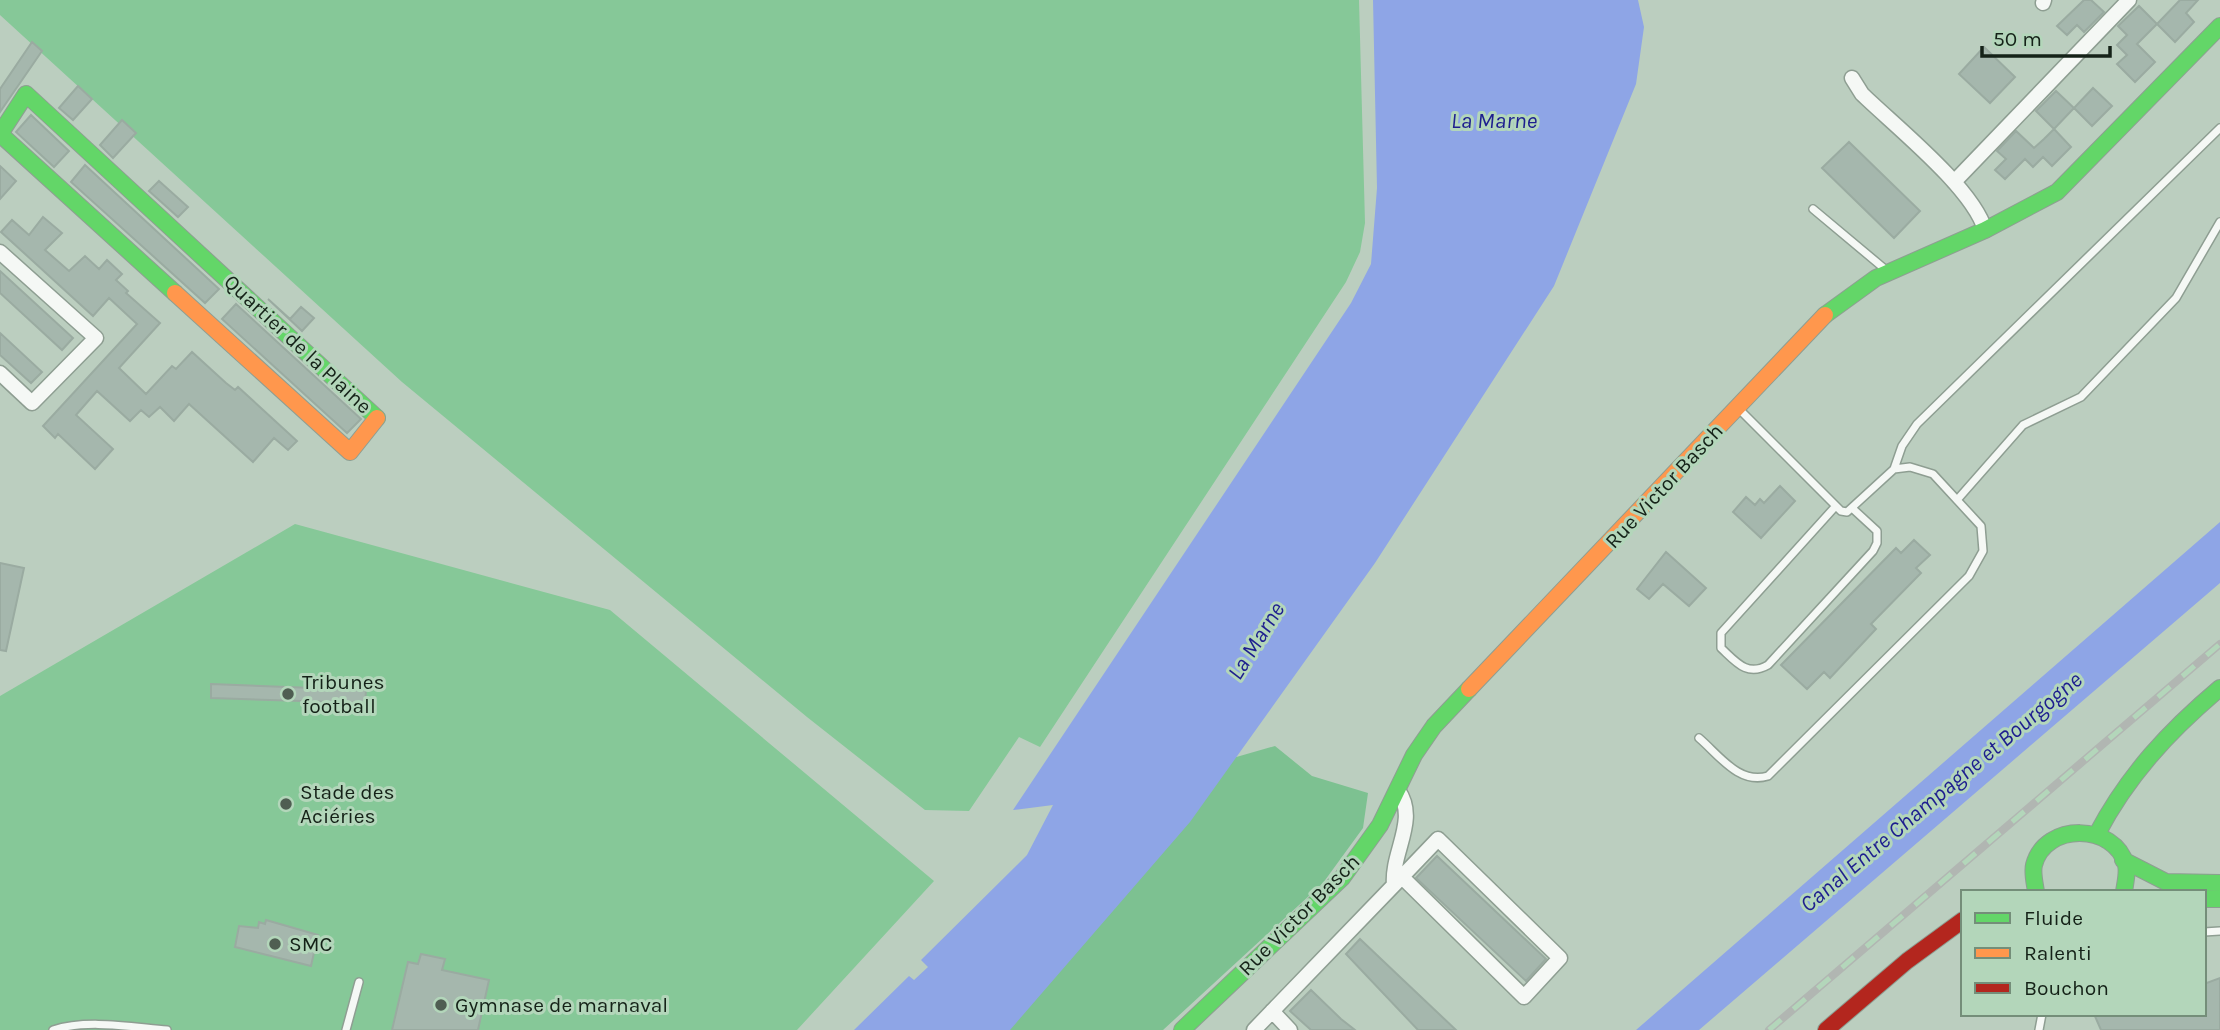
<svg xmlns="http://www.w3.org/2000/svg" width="2220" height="1030" font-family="Karla,sans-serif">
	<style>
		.green { fill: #86c898 }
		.forest { fill: #7dc191 }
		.water { fill: #8ea5e6 }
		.building { fill: #a5b7ad; stroke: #9aaba1; stroke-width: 2 }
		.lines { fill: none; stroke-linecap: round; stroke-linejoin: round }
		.lane-casing { stroke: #8e9e92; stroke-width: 10 }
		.street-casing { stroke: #8e9e92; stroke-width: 17 }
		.fast-casing { stroke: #8e9e92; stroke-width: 18 }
		.slow-casing { stroke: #8e9e92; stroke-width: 18 }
		.jam-casing { stroke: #8e9e92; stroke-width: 18 }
		.lane { stroke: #f5f8f5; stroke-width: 7 }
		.street { stroke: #f5f8f5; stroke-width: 14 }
		.fast { stroke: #63d668; stroke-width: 16 }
		.slow { stroke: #ff974d; stroke-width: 16 }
		.jam { stroke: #b3261e; stroke-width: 16 }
		.rail-casing { stroke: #b1b6b2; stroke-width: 8 }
		.rail { stroke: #b3d6ba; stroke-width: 5; stroke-dasharray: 16; stroke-linecap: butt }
		.poi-dot { fill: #4f5e52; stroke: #b3d6ba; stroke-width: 2.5 }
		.labels { text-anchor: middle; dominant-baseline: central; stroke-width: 6; stroke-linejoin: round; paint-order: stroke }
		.street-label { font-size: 21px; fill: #152218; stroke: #b3d6ba }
		.poi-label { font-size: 21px; fill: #152218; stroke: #b3d6ba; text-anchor: start }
		.water-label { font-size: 23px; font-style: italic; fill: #1d1e8f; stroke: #b3d6ba }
	</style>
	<rect width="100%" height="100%" fill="#bbcebf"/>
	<path class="green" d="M0,0H1359L1365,223L1360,252L1346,282L1040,747L1019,737L969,811L925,810L807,717L402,382L0,15Z
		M295,524L610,610L934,881L797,1030H0V696Z"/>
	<path class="forest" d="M1275,746L1312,776L1368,793L1363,828L1323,883L1163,1030H970L1219,762Z"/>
	<path class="water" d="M1373,0H1638L1644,27L1636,84L1554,286L1375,563L1190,822L1010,1030H854L909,976L914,980L928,967L921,960L1027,855L1053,805L1013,810L1351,303L1371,264L1377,188Z
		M2220,522V583L1699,1030H1636Z"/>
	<path class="building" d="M2084,0H2091L2104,12L2084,32L2077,25L2067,35L2057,26Z
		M2180,0H2198L2186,13L2194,22L2175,42L2157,24L2137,44L2155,62L2135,82L2117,64L2127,55L2117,45L2127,35L2118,26L2139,6L2157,24Z
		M32,42L42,51L0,112V89Z
		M1984,47L2015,77L1990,103L1959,74Z
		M78,86L92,99L73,120L59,108Z
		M2093,88L2112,106L2092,126L2074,108Z
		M2056,91L2074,108L2054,129L2071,147L2052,166L2043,157L2033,167L2025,159L2005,179L1995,170L2006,159L1997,151L2016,131L2034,148L2044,139L2054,129L2036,111Z
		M31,115L69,151L54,167L16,132Z
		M122,120L136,133L113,158L100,145Z
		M1849,142L1920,211L1894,238L1822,168Z
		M85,165L219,289L205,303L71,182Z
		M0,166L16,181L0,199Z
		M159,181L188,207L178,217L149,191Z
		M43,217L62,233L45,250L69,271L85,256L99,269L107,260L122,274L116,280L128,291L126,293L160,323L119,368L146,394L172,366L176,369L192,352L226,383L235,390L238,387L297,441L288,450L274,438L253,462L189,404L174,421L160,407L149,417L141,410L130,421L97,391L76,415L113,449L95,469L58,434L55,438L43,426L137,324L109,298L93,316L1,232L12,220L29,235Z
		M0,271L73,338L62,350L0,293Z
		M268,299L290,319L301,307L314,318L302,331Z
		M236,304L361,419L347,433L222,319Z
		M0,333L42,372L31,383L0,355Z
		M1780,486L1795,501L1761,538L1733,512L1746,497L1755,505L1760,499L1764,503Z
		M1914,540L1930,555L1916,568L1921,573L1871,624L1876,629L1830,678L1824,672L1807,689L1781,665L1896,548L1901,553Z
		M1666,552L1706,588L1689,606L1663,584L1649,599L1637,589Z
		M0,563L24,568L6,651L0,650Z
		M211,684L366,690L365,703L211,698Z
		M1437,856L1546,959L1526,981L1416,878Z
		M266,920L318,935L311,966L235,947L239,926L258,928L259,922L265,924Z
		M1360,939L1400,977L1456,1030H1418L1346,954Z
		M421,954L445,959L442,970L489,980L478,1030H392L408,962L418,964Z
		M2220,978V1030H2101L2094,1014H2204V984Z
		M1311,990L1341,1019L1355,1030H1311L1290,1011Z"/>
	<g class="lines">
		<defs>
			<path id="lane" d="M1813,209L1886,270
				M1894,469L1902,446L1917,424L2220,128
				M1957,500L2023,425L2081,397L2176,298L2220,222
				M1834,508L1721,633V648C1736,662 1747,677 1768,665L1873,551L1877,543V531L1852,508
				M1699,738C1719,755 1739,785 1768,776L1969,576L1983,551L1981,526L1933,474L1910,467L1894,469L1847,512L1841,511L1738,408
				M2204,932L2220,931
				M53,1030C87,1019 131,1027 167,1030
				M346,1030L359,982
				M2039,1030L2042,1014"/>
			<path id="street" d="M2043,3L2044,0
				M1852,78L1862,94C1895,126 1973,188 1985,230
				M1954,182L2129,0
				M0,252L96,338L32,403L0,373
				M1394,885L1438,839L1560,958L1524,997L1402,877
				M1272,1011L1290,1030
				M1254,1030L1394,885C1391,852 1419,820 1398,790"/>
			<path id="fast" d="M0,134L26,94L377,418
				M0,134L175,293
				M1825,315L1876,278L1985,230L2057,192L2220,26
				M2097,834C2128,775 2169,731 2220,688
				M2123,860L2166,882L2220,883
				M2036,892C2035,884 2032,873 2034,865C2045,822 2115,823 2126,865C2128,873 2125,884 2124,892
				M2204,899H2220
				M1182,1030L1342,878L1380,825L1414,755L1434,726L1469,689"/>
			<path id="slow" d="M175,293L350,452L377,418
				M1469,689L1825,315"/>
			<path id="jam" d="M1826,1030L1907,961L1963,920"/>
		</defs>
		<use href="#lane" class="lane-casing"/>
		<use href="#street" class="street-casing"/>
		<use href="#fast" class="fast-casing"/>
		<use href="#slow" class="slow-casing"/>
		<use href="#jam" class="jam-casing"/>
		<use href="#lane" class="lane"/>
		<use href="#street" class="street"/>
		<use href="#fast" class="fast"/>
		<use href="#slow" class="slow"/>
		<use href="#jam" class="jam"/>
		<defs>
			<path id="rail" d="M1769,1030L2220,644"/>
		</defs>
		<use href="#rail" class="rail-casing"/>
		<use href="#rail" class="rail"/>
	</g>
	<g class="poi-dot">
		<circle cx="288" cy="694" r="7"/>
		<circle cx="286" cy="804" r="7"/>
		<circle cx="275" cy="944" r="7"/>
		<circle cx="441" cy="1005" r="7"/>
	</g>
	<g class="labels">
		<g class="street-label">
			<text transform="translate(298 344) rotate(43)">Quartier de la Plaine</text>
			<text transform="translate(1664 486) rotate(-47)">Rue Victor Basch</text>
			<text transform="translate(1299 915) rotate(-45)">Rue Victor Basch</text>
		</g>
		<g class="poi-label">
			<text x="302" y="682">Tribunes<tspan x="302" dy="24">football</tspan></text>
			<text x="300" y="792">Stade des<tspan x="300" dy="24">Aciéries</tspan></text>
			<text x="289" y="944">SMC</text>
			<text x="455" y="1005">Gymnase de marnaval</text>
		</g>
		<g class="water-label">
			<text x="1494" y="120">La Marne</text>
			<text transform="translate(1256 641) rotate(-58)">La Marne</text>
			<text transform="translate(1941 792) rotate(-40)">Canal Entre Champagne et Bourgogne</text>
		</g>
	</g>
	<rect x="1961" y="890" width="245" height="126" fill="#b3d6ba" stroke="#748e79" stroke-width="2"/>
	<rect x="1975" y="913" width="35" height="10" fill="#63d668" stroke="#748e79" stroke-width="2"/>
	<text x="2024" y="925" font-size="21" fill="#152218">Fluide</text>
	<rect x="1975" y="948" width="35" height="10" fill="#ff974d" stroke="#748e79" stroke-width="2"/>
	<text x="2024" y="960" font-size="21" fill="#152218">Ralenti</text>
	<rect x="1975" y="983" width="35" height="10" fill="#b3261e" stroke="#748e79" stroke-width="2"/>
	<text x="2024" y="995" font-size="21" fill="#152218">Bouchon</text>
	<path d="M1982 46v10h128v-10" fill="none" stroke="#152218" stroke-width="3.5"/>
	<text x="1993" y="46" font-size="21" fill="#152218" stroke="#b3d6ba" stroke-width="5" paint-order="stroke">50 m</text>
</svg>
